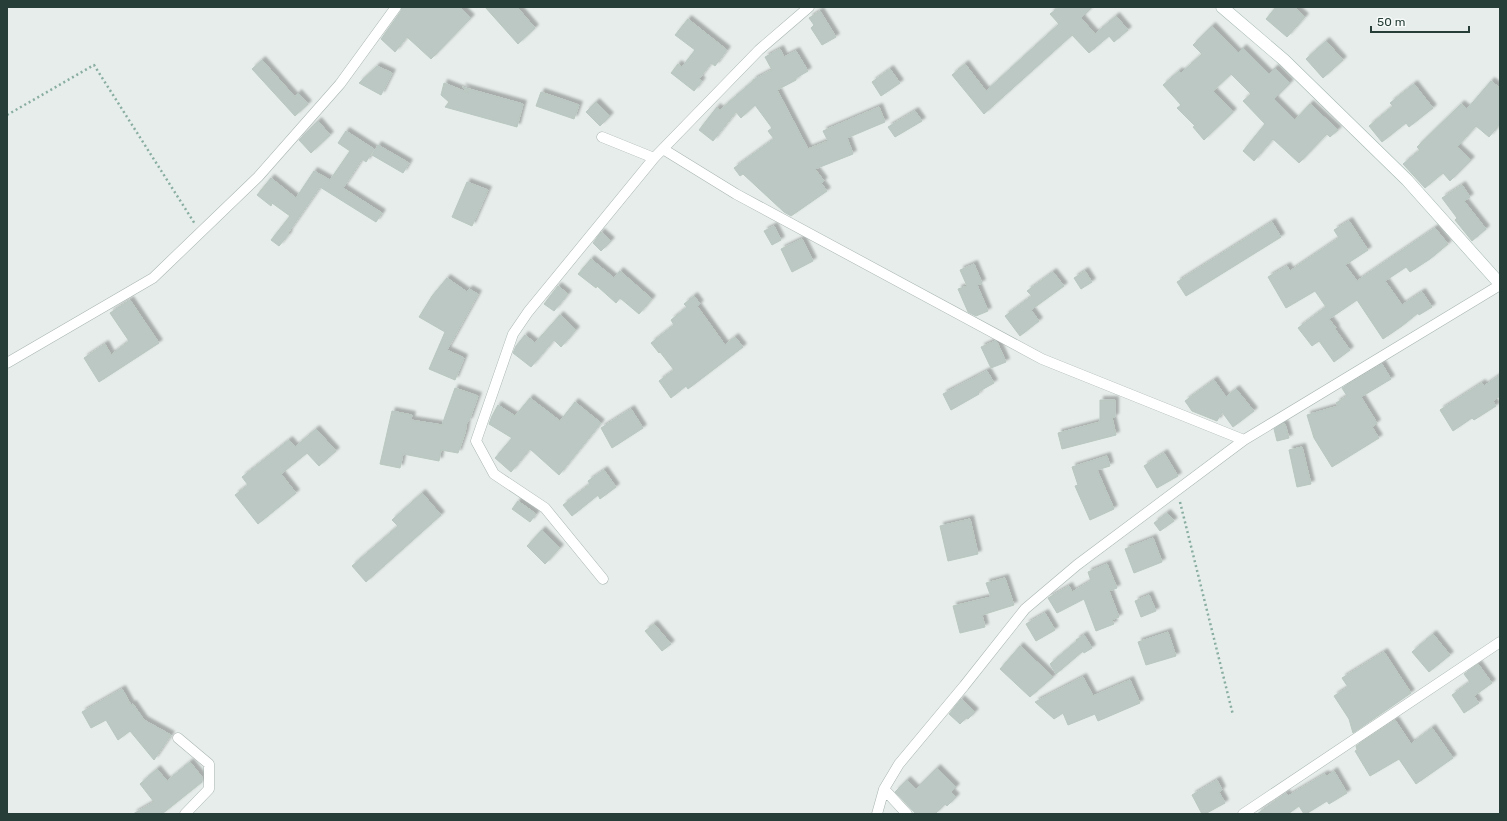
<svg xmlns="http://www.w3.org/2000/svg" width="1507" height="821" font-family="Rubik,sans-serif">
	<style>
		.building { fill: #bbc8c3; stroke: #b9c7c0; filter: url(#shadow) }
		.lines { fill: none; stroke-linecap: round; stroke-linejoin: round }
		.street-casing { stroke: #a9b5b1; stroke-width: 11 }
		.secondary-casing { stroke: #a5b8b1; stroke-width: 13 }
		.path { stroke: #89aea1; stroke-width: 2.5; stroke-dasharray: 2 3; stroke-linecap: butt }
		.street { stroke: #fff; stroke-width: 10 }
		.secondary { stroke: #fff; stroke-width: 12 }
	</style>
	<defs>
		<filter id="shadow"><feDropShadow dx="3.5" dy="-3.5" stdDeviation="1" flood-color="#0004"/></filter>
	</defs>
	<rect width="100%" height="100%" fill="#e6edea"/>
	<path class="building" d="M402,7H460L471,18L431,59L407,37L395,52L381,39L401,11Z
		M485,7H517L535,28L518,44Z
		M1059,7H1092L1081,18L1095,34L1116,16L1128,30L1114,42L1109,36L1089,53L1072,35L984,114L952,75L965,64L986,91L1059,24L1050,14Z
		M1276,7H1294L1305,17L1287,37L1266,19Z
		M820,11L836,37L822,45L811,28L814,25L809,18Z
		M688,19L727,50L715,66L711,63L699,79L702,81L694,91L671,73L678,64L682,67L695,50L675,35Z
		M1212,26L1238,53L1243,48L1269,74L1275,68L1290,83L1274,99L1295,120L1310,104L1338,130L1330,137L1327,134L1299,163L1273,139L1254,161L1243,151L1265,124L1243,101L1251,94L1231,74L1213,91L1233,112L1204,140L1193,127L1195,126L1177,108L1181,105L1163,85L1179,71L1181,73L1202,54L1193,45Z
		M1326,41L1343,60L1323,78L1306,59Z
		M780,49L784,57L796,51L808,71L796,78V80L777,90L808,149L828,141L823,131L879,107L885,122L847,138L853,154L815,169L824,181L821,183L827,191L791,216L784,212L743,174L740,176L734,168L774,139L768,131L772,128L755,105L741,118L736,112L713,141L699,130L717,107L720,110L753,81V80L772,70L765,57Z
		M262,60L295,97L298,93L308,104L295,116L252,69Z
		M377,66L392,73L381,95L359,83Z
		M890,69L900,83L881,96L872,82Z
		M1491,81L1500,88V124L1489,137L1476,126L1457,147L1471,160L1450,181L1443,173L1425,188L1403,164L1420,150L1417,147L1461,104L1467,109Z
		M444,83L469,93L462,87L523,104L517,127L445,107L449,102L441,95Z
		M1414,84L1433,108L1409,127L1406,123L1382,142L1369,126L1393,106L1390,103Z
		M541,92L579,105L574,119L536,106Z
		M596,102L610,116L600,126L586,112Z
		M915,111L922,121L895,137L888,127Z
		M318,121L330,135L311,153L299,140Z
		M346,131L374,149L366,162L362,159L343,188L382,213L376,222L320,187L288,233L289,234L279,246L271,240L290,216L272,203L271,206L257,195L271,178L296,198L314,171L330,180L350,151L338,143Z
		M378,145L409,163L403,173L372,155Z
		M467,182L488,190L472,226L452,217Z
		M1462,185L1470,197L1464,201L1486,229L1472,241L1455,220L1457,218L1442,198Z
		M1349,221L1368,250L1345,265L1357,281L1435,228L1448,244L1430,259L1410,272L1406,267L1385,281L1402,305L1422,292L1432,307L1419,315L1418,313L1402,326L1383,339L1357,300L1329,319L1336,328L1335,329L1350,350L1334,362L1319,341L1312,346L1298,328L1326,307L1315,291L1286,308L1268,277L1287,266L1290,271L1339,238L1334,230Z
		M1272,222L1281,237L1186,296L1177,282Z
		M774,226L781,240L772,245L764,231Z
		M601,232L611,241L601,251L593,243Z
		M802,239L813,261L792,272L781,249Z
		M591,259L614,278L620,271L652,299L639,314L620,298L616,303L597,286L596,288L578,274Z
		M974,264L982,283L977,285L988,311L976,316L968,312L958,289L967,286L960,270Z
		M1085,271L1092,282L1081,289L1074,278Z
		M1053,272L1064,286L1031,310L1039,321L1020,336L1005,316L1032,296L1027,291Z
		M447,278L467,292L469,289L478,294L447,350L464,358L455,380L429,369L445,332L419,317L432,296Z
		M558,286L568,294L554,311L544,304Z
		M694,296L700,304L697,306L725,345L735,337L743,347L688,389L686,386L671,398L659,381L674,370L660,352L659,353L651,343L674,325L671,320L687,307L684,304Z
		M130,300L159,343L99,382L84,358L105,344L111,355L129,341L110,313Z
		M560,315L576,330L561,347L554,340L531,367L513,353L516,346L525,335L535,343Z
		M995,341L997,342L1006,362L991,368L981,347Z
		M1382,364L1391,379L1361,397L1377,423L1372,427L1379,438L1332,467L1314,438L1307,415L1338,406L1336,403L1347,396L1342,388Z
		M987,371L994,383L978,392L979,394L951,410L943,394Z
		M1500,375V396L1493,401L1496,406L1474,420L1472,418L1453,431L1440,410L1482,383L1484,386Z
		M1214,380L1226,397L1236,389L1254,411L1233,427L1222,412L1217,421L1192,411L1185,401Z
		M455,388L478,396L469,421H467L465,433L458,453L441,450L439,461L403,454L400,468L380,464L392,411L412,415L411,420L442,425Z
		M530,398L560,421L575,402L601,423L559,475L530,449L511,472L495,458L512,438L489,424L492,416L498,405L515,416Z
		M1100,400H1115V417L1112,418L1116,435L1062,449L1058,433L1100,422Z
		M631,409L643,428L612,448L601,428Z
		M1282,424H1285L1289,438L1277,441L1274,429Z
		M316,429L336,451L319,466L307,453L281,474L296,493L258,524L235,495L248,485L242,477L289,440L295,447Z
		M1302,447L1311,484L1297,487L1289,450Z
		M1164,453L1178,476L1157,488L1144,466Z
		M1107,456L1110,466L1097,470L1114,509L1090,520L1075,486L1078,485L1072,467Z
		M604,470L616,487L600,499L598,495L572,516L563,505L590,484L588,481Z
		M422,493L441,515L366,582L352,566L398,526L392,520Z
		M518,501L536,514L530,522L512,509Z
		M1167,513L1174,521L1160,531L1154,523Z
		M970,519L978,554L948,561L940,526Z
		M542,530L560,548L545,564L527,546Z
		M1153,538L1162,562L1134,573L1125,549Z
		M1107,564L1117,588L1109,591L1119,617L1112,620L1114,624L1096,631L1084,599L1057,613L1048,598L1069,586L1072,592L1091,581L1088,572Z
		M1005,578L1014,605L982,615L985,627L960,633L953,606L991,597L986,583Z
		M1149,595L1156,611L1141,617L1135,601Z
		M1045,613L1055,630L1036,641L1026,624Z
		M654,624L671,644L662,651L645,631Z
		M1168,632L1176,656L1146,665L1138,642Z
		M1433,634L1450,655L1429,672L1412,652Z
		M1084,635L1092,648L1084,653L1083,651L1056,674L1050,664L1077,641L1076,640Z
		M1020,646L1053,677L1030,697L1000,669Z
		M1384,652L1411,693L1353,733L1349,719L1334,696L1348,687L1342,678Z
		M1478,664L1492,683L1474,696L1479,703L1464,713L1452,695L1470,682L1464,674Z
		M1083,677L1093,696L1130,680L1140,703L1098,721L1095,714L1068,725L1063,713L1054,719L1035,702Z
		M122,689L131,705L133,704L144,720L171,735L154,760L130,731L118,740L106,720L91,728L82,712Z
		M961,699L975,712L968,719L966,718L960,724L949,714Z
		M1395,720L1411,744L1432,728L1453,758L1416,784L1399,759L1370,776L1355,751L1357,750L1356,746Z
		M190,762L202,777V782L162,814H133L154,802L140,784L157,769L167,781Z
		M937,768L956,787L951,792L956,797L947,806L945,804L935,814H916L895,792L907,780L916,789Z
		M1334,771L1347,793L1329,804L1327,801L1306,814H1304L1299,806L1288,814H1257L1286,793L1288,796L1325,774L1327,776Z
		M1217,780L1222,790L1219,792L1225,803L1205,814H1202L1192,795Z"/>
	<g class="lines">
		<defs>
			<path id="street" d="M602,137L654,158
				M663,149L736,194L1042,359L1244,440
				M7,363L153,278L258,177L340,84L396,7
				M603,579L545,508L494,474L476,441L513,334L528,312L654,158L759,50L809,7
				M178,738L209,764V789L185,814
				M884,789L907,814
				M877,814L884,789L899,764L964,686L1025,609L1077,565L1244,440L1500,285
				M1243,814L1500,642"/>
			<path id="secondary" d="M1222,7L1284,60L1407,180L1500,284"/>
		</defs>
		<use href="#street" class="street-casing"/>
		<use href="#secondary" class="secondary-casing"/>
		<path class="path" d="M7,115L94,65L195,224
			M1180,502L1233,715"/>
		<use href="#street" class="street"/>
		<use href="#secondary" class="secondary"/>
	</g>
	<rect width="1507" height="821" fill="none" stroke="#263e37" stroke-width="16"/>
	<path d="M1371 26v6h98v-6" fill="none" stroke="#263e37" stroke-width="2"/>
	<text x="1377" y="26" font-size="12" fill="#263e37" stroke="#f6faf8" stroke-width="3" paint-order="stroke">50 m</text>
</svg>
